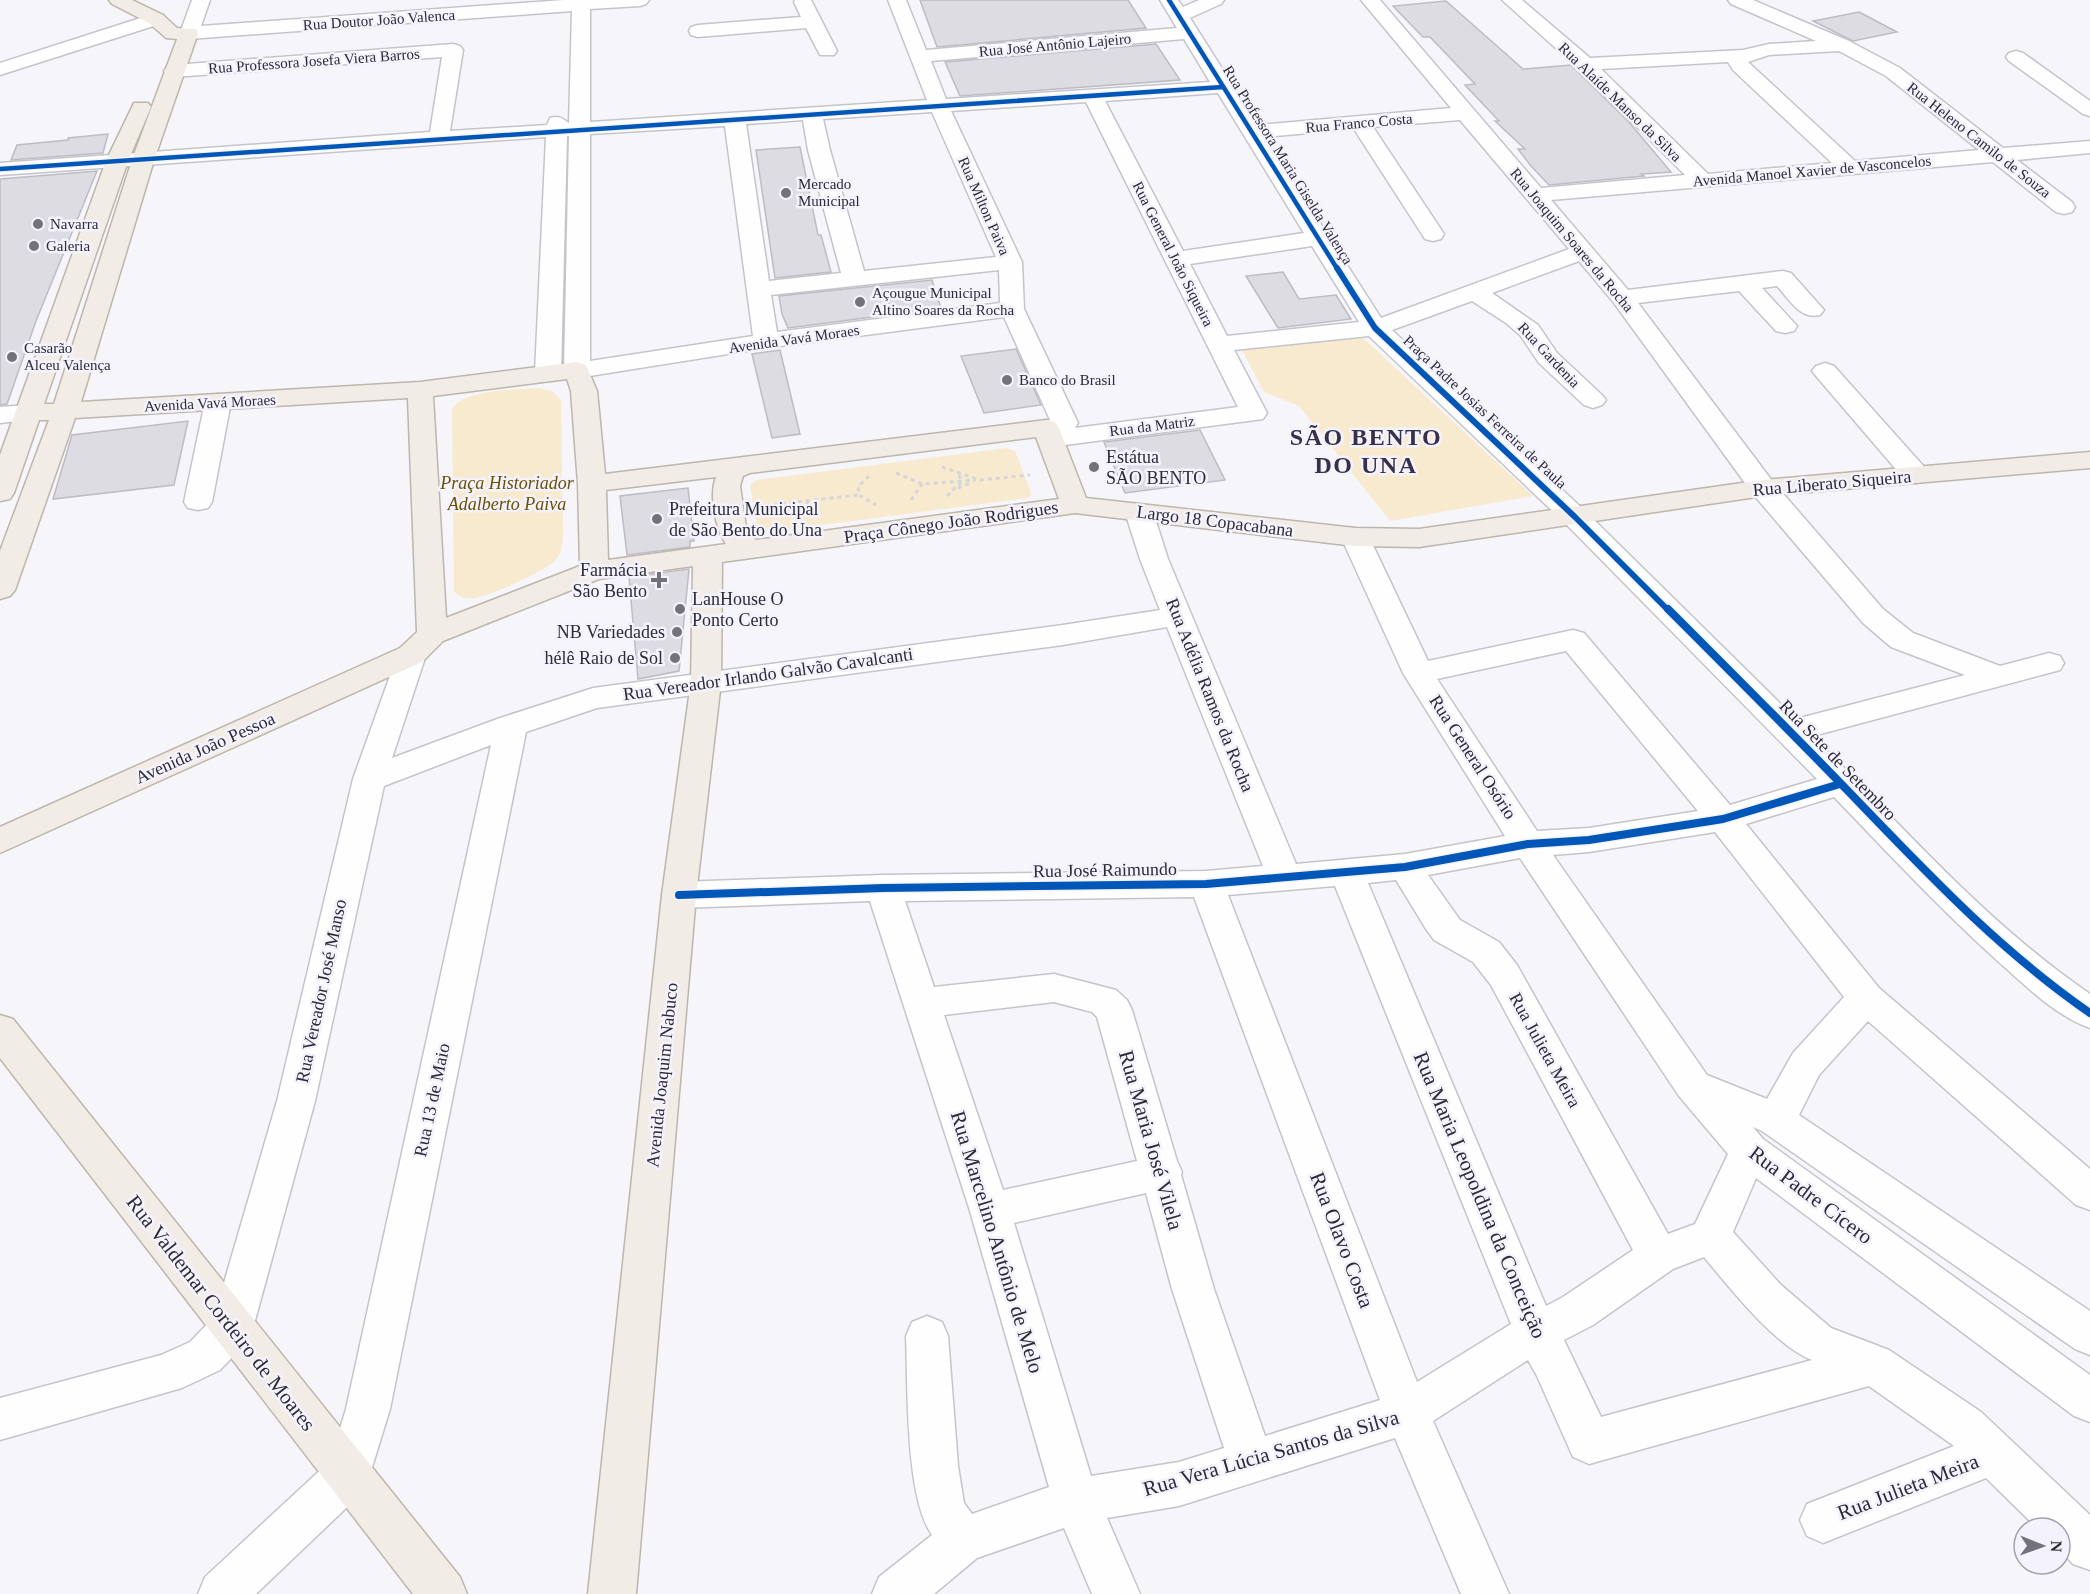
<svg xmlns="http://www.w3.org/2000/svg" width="2090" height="1594" font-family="Georgia,serif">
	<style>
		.green { fill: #f8eacf }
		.building { fill: #dddce3; stroke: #bdbcc3; stroke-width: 1.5 }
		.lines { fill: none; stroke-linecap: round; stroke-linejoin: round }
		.minor-casing { stroke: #c5c4cb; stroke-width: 3 }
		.major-casing { stroke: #bcb6ab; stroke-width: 3 }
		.path { stroke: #d6d5d7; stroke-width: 3; stroke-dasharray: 4 4; stroke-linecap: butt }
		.minor { fill: #fefefe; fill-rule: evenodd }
		.major { fill: #f1ede6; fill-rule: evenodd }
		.cycleway-far2-casing { stroke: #f4f2fd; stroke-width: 7 }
		.cycleway-far1-casing { stroke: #f4f2fd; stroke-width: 9 }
		.cycleway-casing { stroke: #f4f2fd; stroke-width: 11 }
		.cycleway-far2 { stroke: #0057b8; stroke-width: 4.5 }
		.cycleway-far1 { stroke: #0057b8; stroke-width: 6 }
		.cycleway { stroke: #0057b8; stroke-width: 8 }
		.poi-dot { fill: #73727a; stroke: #f4f2fd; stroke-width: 2 }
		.labels { text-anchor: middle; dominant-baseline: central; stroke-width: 5; stroke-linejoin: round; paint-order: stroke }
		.far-street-label { font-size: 15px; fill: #2d2b35; stroke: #f4f2fd }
		.far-poi-label { font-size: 15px; fill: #2d2b35; stroke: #f4f2fd; text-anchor: start }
		.poi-label { font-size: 18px; fill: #2d2b35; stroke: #f4f2fd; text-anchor: start }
		.park-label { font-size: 18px; font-style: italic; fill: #6a5003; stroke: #f4f2fd }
		.street-label { font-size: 18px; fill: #2d2b35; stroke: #f4f2fd }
		.near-street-label { font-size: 21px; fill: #2d2b35; stroke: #f4f2fd }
		.district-label { font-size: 24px; font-weight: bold; letter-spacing: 1.5px; fill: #363146; stroke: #f4f2fd }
	</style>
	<rect width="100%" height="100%" fill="#f5f5fa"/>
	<path class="green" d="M1362,337L1533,496L1390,521L1299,406L1264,392L1242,350Z
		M538,388L552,391L561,400L563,533C563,543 562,552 556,560C547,570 488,597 475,598C466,599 460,598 454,591L452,410C461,389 517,390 538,388Z
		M1007,448L1015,451L1030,490L1031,495L1028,498L776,531H763L757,529L750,485L757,480Z"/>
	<path class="building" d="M920,0H1128L1146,28L937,47Z
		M1446,1L1523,69L1571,65L1629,122L1671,172L1641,174L1644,176L1549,185L1531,166L1518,149H1525L1495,121H1499L1465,85L1475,84L1430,37H1423L1393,6Z
		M1859,12L1897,32L1853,41L1813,21Z
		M1156,44L1180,80L960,96L945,62Z
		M108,134L103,153L11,160L17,145L68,140V138Z
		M800,147L818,235H821L831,272L775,278L756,150Z
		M97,171L36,321L7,404L0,405V179Z
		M1283,272L1299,299L1336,295L1351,319L1278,328L1246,276Z
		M932,280L941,308L788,328L782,314L779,296Z
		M1016,349L1041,405L984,413L961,356Z
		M780,350L800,434L772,438L752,354Z
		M188,421L174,485L53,499L72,435Z
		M1200,430L1225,480L1125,493L1104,442Z
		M688,488L694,541H690V547L627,555L620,496Z
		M689,569L679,671L638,679L629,577Z"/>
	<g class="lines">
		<defs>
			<path id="minor" d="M192,0H210L201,26L564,0H649L646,4L640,6L590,9V122L927,100L888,0H906L926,50L1177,28L1160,0H1178L1183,7L1199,0H1224L1221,4L1190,18L1258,125L1451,108L1361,0H1380L1541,188L1685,175L1578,68L1502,0H1522L1590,58L1743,50L1769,44L1816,41L1731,4L1728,0H1753L1849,41L1900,68L2003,148L2090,141V153L2017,160L2072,202L2075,207L2072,212L2064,214L2056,212L1993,162L1551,200L1628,290L1783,271L1791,273L1824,310L1820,315C1800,320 1790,300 1777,286L1762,288L1797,326L1794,331L1785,333L1776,331L1739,291L1638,303L1773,482L1883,609L1913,633L2000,666L2049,653L2060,656L2064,663L2060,670L1813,736C1901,825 1986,923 2090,994V1028C2056,1016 2027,987 2001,964C1942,911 1889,854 1834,797L1746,824L1879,988L2090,1169V1210L2076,1205L1868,1021L1819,1075L1799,1115L2090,1311V1355L2075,1349L1762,1131L1753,1127L1763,1139L2090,1375V1422L2074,1416L1756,1178L1733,1232L1781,1285L1831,1328L1889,1350L1981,1412L2090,1515V1570L2073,1564L2060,1550V1528H2037L1986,1478L1823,1543L1807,1536L1800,1520L1807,1504L1954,1446L1869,1386L1589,1464L1573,1457L1537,1376L1528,1360L1433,1421L1509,1594H1461L1395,1438L1179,1506L1107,1518L1140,1594H1092L1064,1528L977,1558L934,1594H872L879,1577L932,1535C905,1497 908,1385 906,1336L912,1322L927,1316L942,1322L948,1336L958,1466L964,1503L972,1514L1049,1487L970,1211L870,901L679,908L667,904L662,895L667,886L679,882L883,875L1206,871L1263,866L1167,627L1063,645L597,708L526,732L390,1409L365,1490L256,1594H198L205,1577L330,1461L346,1409L491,745L384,786L315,1101L253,1328L247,1342L220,1370L182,1388L0,1440V1398L161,1355L190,1342L214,1317L277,1101L353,779L400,648L411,645L422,648L426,655L392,758L500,718L593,688L1063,625L1160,610L1140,559L1125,512L1129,506L1139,504L1149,506L1153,512L1168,559L1296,864L1405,854L1505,836L1403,673L1341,537L1345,531L1355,528L1365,531L1369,537L1428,661L1573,630L1584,633L1730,805L1817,779L1565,523L1369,336L1234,350L1267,413L1263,419L1050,447L1041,445L1037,439L1040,434L1033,428L1037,422L1050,420L1004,317L766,348L577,378L568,375L564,370L569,136H567L561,373L557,378L548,381L539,378L535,373L546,137L0,175V163L430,132L442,57L174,77L167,75L164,71L167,67L174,65L453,44L460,46L463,50L450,131L547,125L550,118C561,115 563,120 569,123L572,11L189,39L182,37L180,33ZM1184,39L1210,82L946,99L931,61ZM1839,51L1886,76L1979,150L1855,161L1748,62L1769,55ZM1728,62L1733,70L1832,163L1708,174L1601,69ZM1218,93L1304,233L1183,251L1105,101ZM1086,102L1238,407L1075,428L1078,423L1024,309L1022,262L951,111ZM932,112L996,257L864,271L830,150L823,119ZM803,120L808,150L841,273L769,281L746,124ZM1460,120L1569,249L1381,318L1265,137L1354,129L1425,239L1433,241L1441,239L1444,234L1373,127ZM725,126L753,336L590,361V134ZM1312,246L1359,322L1227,336L1190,264ZM1579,261L1614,303L1753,494L1863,623L1891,647L1965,675L1796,719L1585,511L1392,330L1472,301L1506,323L1520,335L1539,363L1584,405L1593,408L1602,405L1606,400L1602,395L1557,353L1538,325L1492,293ZM999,270L1000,303L777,332L771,295ZM1566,651L1698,811L1589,828L1537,831L1437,679ZM1715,832L1844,997L1793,1053L1767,1099L1707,1075L1553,855L1589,852ZM1520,858L1679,1096L1728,1154L1695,1224L1668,1234L1517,965L1499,942L1460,920L1428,875ZM1396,880L1426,929L1434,940L1473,962L1491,985L1633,1250L1563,1297L1546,1306L1368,883ZM1335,886L1511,1324L1417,1382L1228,895ZM1194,897L1380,1400L1265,1436L1214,1289L1181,1175L1182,1172L1177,1161L1132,1010L1127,1000L1116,990L1054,974L934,987L905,901ZM1054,1002L1092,1012L1097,1017L1137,1161L1003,1190L944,1015ZM1146,1193L1172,1289L1224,1448L1179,1462L1091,1476L1014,1223ZM1704,1257C1730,1288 1775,1346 1812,1360L1601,1417L1564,1340L1593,1325L1673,1269Z
				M795,0H811L837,51L834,55H820L806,28L698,37L691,35L689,31L691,27L698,25L801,17L794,2Z
				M156,13L163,15L165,19L163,23L0,75V63Z
				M2016,51L2023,53L2090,101V116L2083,114L2009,61L2006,57L2009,53Z
				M1825,363L1834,366L1926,469L1930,475L1926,481L1916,483L1906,481L1816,376L1812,371L1816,366Z
				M218,394L227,397L231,402L212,502L208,508L198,510L188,508L184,502L205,402L209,397Z
				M28,405L37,407L41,413L37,419L0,423V407Z"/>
			<path id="major" d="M109,0H132L163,15L177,28L196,29L198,33L154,160L81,402L420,382L577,362L586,365L597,391L605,474L1046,420L1055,422L1059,428L1086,498L1355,528L1419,529L1763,480L2090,452V468L1763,496L1419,547L1355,546L1075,513L722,562L721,682L696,895L636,1594H588L662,895L691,682L693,566L599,579L443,641L422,662L0,853V827L400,648L417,632L408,398L75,418L15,590L10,596L0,599V551L49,420H39L14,493L10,499L0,501V455L106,161L134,103H148L151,107L128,161L44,404H54L132,160L177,39L166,38L149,23L112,4ZM567,379L571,391L578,484L580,566L446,618L433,396ZM1036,437L1059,499L756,540L747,534L740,486L743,476L750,473ZM716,477C709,495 715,528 726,544L608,560L606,490Z
				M0,1015L13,1019L460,1577L467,1594H413L0,1058Z"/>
		</defs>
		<use href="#minor" class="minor-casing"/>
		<use href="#major" class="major-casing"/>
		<path class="path" d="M942,467L980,480L1030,475
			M896,473L922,484L976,480
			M869,476L858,487L859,495L876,505
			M958,488L973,482
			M947,496L962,481L957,472
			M807,500L809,517
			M911,500L922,484
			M758,506L859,495"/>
		<use href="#minor" class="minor"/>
		<use href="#major" class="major"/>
		<defs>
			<path id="cycleway-far2" d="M1169,0L1338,270
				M0,169L1223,87"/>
			<path id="cycleway-far1" d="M1337,268L1375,328L1575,517L1669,611"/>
			<path id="cycleway" d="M1668,609C1729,670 1790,731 1850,793C1926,872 1999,950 2090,1013
				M679,895L883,888L1206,884L1405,867L1528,844L1589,840L1723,819L1840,784"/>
		</defs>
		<use href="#cycleway-far2" class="cycleway-far2-casing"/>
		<use href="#cycleway-far1" class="cycleway-far1-casing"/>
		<use href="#cycleway" class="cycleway-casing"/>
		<use href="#cycleway-far2" class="cycleway-far2"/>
		<use href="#cycleway-far1" class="cycleway-far1"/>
		<use href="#cycleway" class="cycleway"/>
	</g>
	<g class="poi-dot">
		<circle cx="786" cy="193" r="6"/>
		<circle cx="38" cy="224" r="6"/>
		<circle cx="34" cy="246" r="6"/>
		<circle cx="860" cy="302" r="6"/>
		<circle cx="12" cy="357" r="6"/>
		<circle cx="1007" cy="380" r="6"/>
		<circle cx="1094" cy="467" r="6"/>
		<circle cx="657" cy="519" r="6"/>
		<path d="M656 571h6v6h6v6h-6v6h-6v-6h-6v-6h6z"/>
		<circle cx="680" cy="609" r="6"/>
		<circle cx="677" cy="632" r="6"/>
		<circle cx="675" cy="658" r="6"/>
	</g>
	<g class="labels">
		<g class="far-street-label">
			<text transform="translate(379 20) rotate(-4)">Rua Doutor João Valenca</text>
			<text transform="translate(1055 45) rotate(-5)">Rua José Antônio Lajeiro</text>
			<text transform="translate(314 61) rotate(-4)">Rua Professora Josefa Viera Barros</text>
			<text transform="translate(1620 102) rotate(44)">Rua Alaíde Manso da Silva</text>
			<text transform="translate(1359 123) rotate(-5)">Rua Franco Costa</text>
			<text transform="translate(1979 140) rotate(38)">Rua Heleno Camilo de Souza</text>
			<text transform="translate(1288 165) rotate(58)">Rua Professora Maria Giselda Valença</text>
			<text transform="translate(1812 171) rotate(-5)">Avenida Manoel Xavier de Vasconcelos</text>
			<text transform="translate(984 206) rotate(66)">Rua Milton Paiva</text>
			<text transform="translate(1572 240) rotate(50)">Rua Joaquim Soares da Rocha</text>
			<text transform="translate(1173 254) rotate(63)">Rua General João Siqueira</text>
			<text transform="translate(794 339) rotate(-8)">Avenida Vavá Moraes</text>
			<text transform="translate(1549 355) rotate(47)">Rua Gardenia</text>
			<text transform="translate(210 403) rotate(-3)">Avenida Vavá Moraes</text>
			<text transform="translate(1485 412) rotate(43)">Praça Padre Josias Ferreira de Paula</text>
			<text transform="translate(1152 426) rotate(-7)">Rua da Matriz</text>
		</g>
		<g class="far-poi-label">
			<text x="798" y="184">Mercado<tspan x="798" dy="17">Municipal</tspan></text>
			<text x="50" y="224">Navarra</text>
			<text x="46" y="246">Galeria</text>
			<text x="872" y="293">Açougue Municipal<tspan x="872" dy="17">Altino Soares da Rocha</tspan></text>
			<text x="24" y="348">Casarão<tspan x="24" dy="17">Alceu Valença</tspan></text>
			<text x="1019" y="380">Banco do Brasil</text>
		</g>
		<g class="poi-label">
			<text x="1106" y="457">Estátua<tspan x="1106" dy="21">SÃO BENTO</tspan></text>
			<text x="669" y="509">Prefeitura Municipal<tspan x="669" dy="21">de São Bento do Una</tspan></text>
			<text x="647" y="570" text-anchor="end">Farmácia<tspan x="647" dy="21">São Bento</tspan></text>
			<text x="692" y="599">LanHouse O<tspan x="692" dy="21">Ponto Certo</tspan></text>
			<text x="665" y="632" text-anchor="end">NB Variedades</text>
			<text x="663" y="658" text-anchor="end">hélê Raio de Sol</text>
		</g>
		<g class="park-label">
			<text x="507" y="483">Praça Historiador<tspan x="507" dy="21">Adalberto Paiva</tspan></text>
		</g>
		<g class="street-label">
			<text transform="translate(1832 483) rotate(-5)">Rua Liberato Siqueira</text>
			<text transform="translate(1215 521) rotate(7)">Largo 18 Copacabana</text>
			<text transform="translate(951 522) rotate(-8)">Praça Cônego João Rodrigues</text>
			<text transform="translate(768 674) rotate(-8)">Rua Vereador Irlando Galvão Cavalcanti</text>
			<text transform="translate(1210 695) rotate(68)">Rua Adélia Ramos da Rocha</text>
			<text transform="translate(205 748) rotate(-24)">Avenida João Pessoa</text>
			<text transform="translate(1473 757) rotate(57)">Rua General Osório</text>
			<text transform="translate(1838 760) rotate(46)">Rua Sete de Setembro</text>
			<text transform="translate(1105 870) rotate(-1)">Rua José Raimundo</text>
			<text transform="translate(321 991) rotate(-78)">Rua Vereador José Manso</text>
			<text transform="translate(1545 1050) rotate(61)">Rua Julieta Meira</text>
			<text transform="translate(662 1075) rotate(-84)">Avenida Joaquim Nabuco</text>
			<text transform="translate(432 1100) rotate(-78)">Rua 13 de Maio</text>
		</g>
		<g class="near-street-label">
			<text transform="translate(1151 1140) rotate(74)">Rua Maria José Vilela</text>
			<text transform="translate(1480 1195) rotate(67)">Rua Maria Leopoldina da Conceição</text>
			<text transform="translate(1811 1195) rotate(37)">Rua Padre Cícero</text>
			<text transform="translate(1342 1240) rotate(69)">Rua Olavo Costa</text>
			<text transform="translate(997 1242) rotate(73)">Rua Marcelino Antônio de Melo</text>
			<text transform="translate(221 1313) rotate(52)">Rua Valdemar Cordeiro de Moares</text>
			<text transform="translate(1271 1453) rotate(-16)">Rua Vera Lúcia Santos da Silva</text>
			<text transform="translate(1908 1487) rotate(-21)">Rua Julieta Meira</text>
		</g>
		<g class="district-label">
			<text x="1366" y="437">SÃO BENTO<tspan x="1366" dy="28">DO UNA</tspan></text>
		</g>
	</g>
	<g transform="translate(2042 1546) rotate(91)"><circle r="28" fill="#f4f2fd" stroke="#a4a2ad" stroke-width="1.5"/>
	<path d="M0-4.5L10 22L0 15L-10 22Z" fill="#73727a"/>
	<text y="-9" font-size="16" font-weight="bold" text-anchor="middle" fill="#2d2b35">N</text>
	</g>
</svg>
